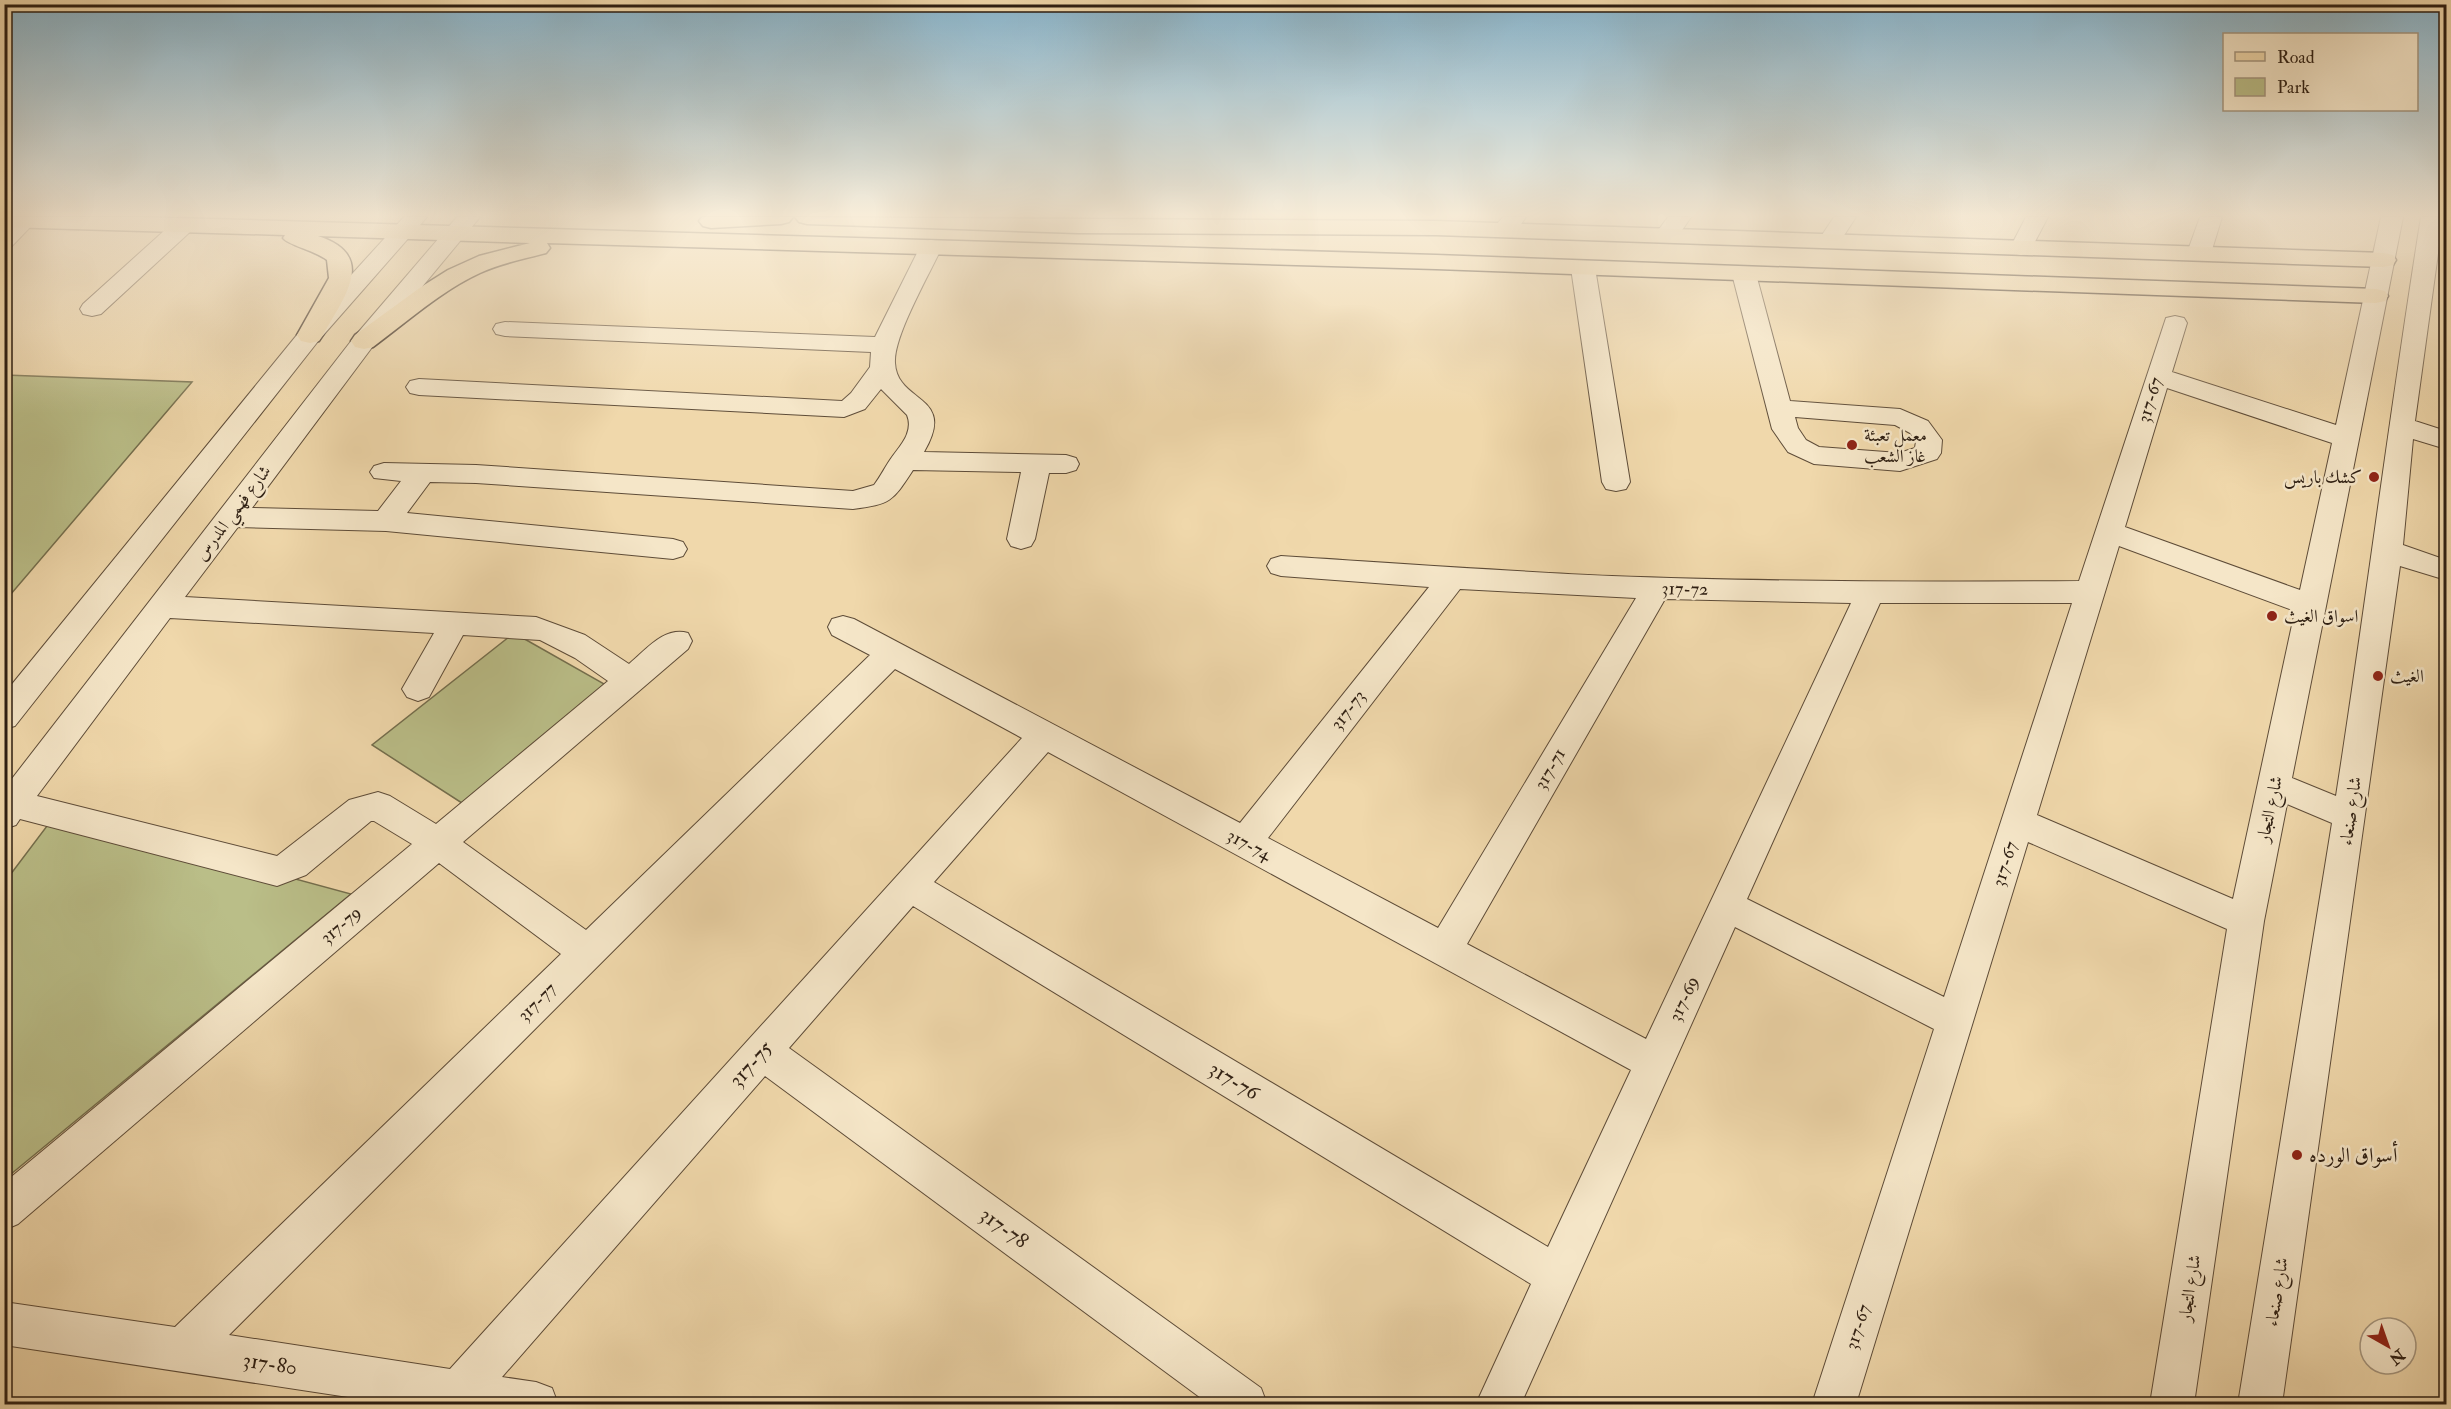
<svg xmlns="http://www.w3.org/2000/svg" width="2451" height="1409" font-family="'IM FELL Double Pica',Amiri,serif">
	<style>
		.green { fill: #babe88; stroke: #746e4d; stroke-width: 1.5 }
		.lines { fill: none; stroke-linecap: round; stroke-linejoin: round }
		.minor-casing { stroke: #5e4c38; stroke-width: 2 }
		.major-casing { stroke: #2d1e12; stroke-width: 3 }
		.minor { fill: #f5e6c8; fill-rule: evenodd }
		.major { fill: #f0d8ab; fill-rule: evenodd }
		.poi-dot { fill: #8f2418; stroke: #f5e6c8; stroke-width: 2 }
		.labels { text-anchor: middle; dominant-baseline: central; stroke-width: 5; stroke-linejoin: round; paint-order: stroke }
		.street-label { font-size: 18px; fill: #2d1e12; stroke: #f5e6c8 }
		.poi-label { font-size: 18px; fill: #2d1e12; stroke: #f5e6c8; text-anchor: start }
		.near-street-label { font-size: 21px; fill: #2d1e12; stroke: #f5e6c8 }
		.near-poi-label { font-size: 21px; fill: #2d1e12; stroke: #f5e6c8; text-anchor: start }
	</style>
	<rect width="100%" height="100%" fill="#f0d8ab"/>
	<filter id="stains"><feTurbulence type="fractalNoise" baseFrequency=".00333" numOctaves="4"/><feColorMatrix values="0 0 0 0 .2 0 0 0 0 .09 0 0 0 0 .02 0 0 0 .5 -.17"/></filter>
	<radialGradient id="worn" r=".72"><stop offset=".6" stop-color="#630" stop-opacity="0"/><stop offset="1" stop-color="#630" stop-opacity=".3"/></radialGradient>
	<path class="green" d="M5,375L192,382L5,601L4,375Z
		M514,633L606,685L465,805L372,745Z
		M56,814L351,894L5,1179L4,883Z"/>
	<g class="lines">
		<defs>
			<path id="minor" d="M16,217H35L37,220L12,246L4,248V228Z
				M404,217H427L319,340L15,726L4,729V694L301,330Z
				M457,217H480L373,346L252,508L378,511L401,481L374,478L370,472L374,466L384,463L476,465L853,491L874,485C881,476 886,465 892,457C900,446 914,432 907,415L881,389L865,409L844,417L419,395L410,393L406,387L410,381L419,379L842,401L851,393L870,367L871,352L505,336L496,334L493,329L496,324L505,322L875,337L920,247L923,242L931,240L939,242L942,247C930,273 893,337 895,363C897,404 958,394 924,452L1066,455L1076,458L1079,464L1076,470L1066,473H1049L1035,539L1031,546L1021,549L1011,546L1007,539L1021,472L913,470C892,502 891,504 853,509L476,483L430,482L407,513L673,539L683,542L687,549L683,556L673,559L386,531L238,527L185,597L536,617L585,635L629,664C646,650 664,626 688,633L692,641L688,649L463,842L586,930L870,655L832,635L828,627L832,619L843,616L854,619L1240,823L1429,587L1281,576L1271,573L1267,566L1271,559L1281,556C1391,563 1501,571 1612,576C1767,582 1923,582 2079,581L2166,318L2175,316L2184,318L2187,323L2172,372L2336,425L2381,217H2403L2292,778L2336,796C2366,603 2390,410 2421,217H2443L2415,421L2446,431V449L2413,439L2403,545L2446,560V580L2400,566L2282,1404H2238L2332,823L2287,804L2264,921L2194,1404H2150L2227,929L2028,842L1856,1404H1812L1934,1029L1735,927L1521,1404H1476L1531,1284L913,906L789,1048L1261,1388L1267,1404H1209L765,1076L502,1377L536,1382L552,1388L558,1404H394L4,1345V1302L175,1327L561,954L439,863L18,1224L4,1230V1183L412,844L374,821H371L306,875L277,886L20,819L16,825L4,829V789L355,336ZM2167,388L2332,443L2300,590L2125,527ZM2119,546L2295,611L2233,899L2037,815ZM1460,589L1636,598L1438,928L1268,838ZM1665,599L1851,603L1646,1039L1467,944ZM1880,603H2072L1944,997L1747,899ZM170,618L434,633L402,689L407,697L418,701L429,697L463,635L540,640L575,658L608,681L436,824L390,796L378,792L349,800L277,856L37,796ZM895,669L1022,738L450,1369L229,1335ZM1048,752L1631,1070L1548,1247L934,882Z
				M1503,217H1526C1518,229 1510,240 1494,236L1491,231Z
				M1668,217H1691C1682,230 1675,245 1657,241L1654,236Z
				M1834,217H1856L1837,246L1829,248L1821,246L1818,241Z
				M2026,217H2048L2029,253L2021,255L2013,253L2010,248Z
				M2200,217H2222L2211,253L2207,258L2199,260L2191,258L2187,253Z
				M183,219L191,221L194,226L191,231L101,314L92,316L83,314L80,309L83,304L175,221Z
				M1583,261L1591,263L1595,268L1630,482L1626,489L1616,491L1606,489L1602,482L1571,268L1575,263Z
				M1744,267L1752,269L1756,274L1790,401L1900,409L1928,421L1942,440L1941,453L1937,459L1900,471L1814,464L1788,452L1772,429L1732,274L1736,269ZM1795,417L1895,425L1910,433L1916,441L1915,448L1899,453L1819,447L1806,440L1798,428Z"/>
			<path id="major" d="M4,217H142L1436,255L2376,289L2385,291L2388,296L2385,301L2376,303L1436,269L547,243L550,248L546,253C524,259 501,263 480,273C441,291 408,321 373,347L364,349L355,347L351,341L355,335L421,287L448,270L479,256L530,243L318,236C379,256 343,298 323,335L319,341L310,343L301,341L297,335L329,278L327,260C316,251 288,245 283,238L285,235L4,227Z
				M702,217H793L789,222L781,224L711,228L703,226L699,221Z
				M795,217L1436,221L2384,253L2393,255L2396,260L2393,265L2384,267L1436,235L1078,233L807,224L799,222Z"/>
		</defs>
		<use href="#minor" class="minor-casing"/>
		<use href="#major" class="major-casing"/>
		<use href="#minor" class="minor"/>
		<use href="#major" class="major"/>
	</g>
	<linearGradient id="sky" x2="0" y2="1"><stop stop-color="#89b6ce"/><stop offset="0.52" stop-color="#f8edd9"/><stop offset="1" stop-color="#f8edd9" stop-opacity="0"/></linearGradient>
	<rect width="2451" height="414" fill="url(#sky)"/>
	<g class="poi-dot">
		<circle cx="1852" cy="445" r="6"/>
		<circle cx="2374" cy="477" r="6"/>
		<circle cx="2272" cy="616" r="6"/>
		<circle cx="2378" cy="676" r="6"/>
		<circle cx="2297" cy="1155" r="6"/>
	</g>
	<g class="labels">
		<g class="street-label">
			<text transform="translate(2150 400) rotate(-73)">317-67</text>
			<text transform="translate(233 513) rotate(-53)">شارع فهمي المدرس</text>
			<text transform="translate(1685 589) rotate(1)">317-72</text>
			<text transform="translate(1348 710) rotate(-52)">317-73</text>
			<text transform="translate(1550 769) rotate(-60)">317-71</text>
			<text transform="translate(2270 809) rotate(-78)">شارع التجار</text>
			<text transform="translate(2351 811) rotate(-82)">شارع صنعاء</text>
			<text transform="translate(1249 845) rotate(28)">317-74</text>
			<text transform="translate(2005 864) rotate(-72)">317-67</text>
			<text transform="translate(341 925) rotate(-40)">317-79</text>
			<text transform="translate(1684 999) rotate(-65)">317-69</text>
			<text transform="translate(537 1002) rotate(-45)">317-77</text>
			<text transform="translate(2190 1288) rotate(-81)">شارع التجار</text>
			<text transform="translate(2277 1292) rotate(-81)">شارع صنعاء</text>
			<text transform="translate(1858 1327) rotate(-72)">317-67</text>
		</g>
		<g class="poi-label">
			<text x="1864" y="435">معمل تعبئة<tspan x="1864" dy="21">غاز الشعب</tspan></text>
			<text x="2362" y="477" text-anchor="end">كشك باريس</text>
			<text x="2284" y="616">اسواق الغيث</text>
			<text x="2390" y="676">الغيث</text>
		</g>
		<g class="near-street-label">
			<text transform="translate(751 1064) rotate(-48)">317-75</text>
			<text transform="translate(1234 1081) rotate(31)">317-76</text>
			<text transform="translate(1004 1228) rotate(36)">317-78</text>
			<text transform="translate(270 1364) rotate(9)">317-80</text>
		</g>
		<g class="near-poi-label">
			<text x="2309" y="1155">أسواق الورده</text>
		</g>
	</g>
	<rect width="2451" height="1409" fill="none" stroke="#f0d8ab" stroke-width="24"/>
	<rect x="6" y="6" width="2439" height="1397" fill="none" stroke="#2d1e12" stroke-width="3"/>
	<rect x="12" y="12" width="2427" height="1385" fill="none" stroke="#2d1e12" stroke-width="1.5"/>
	<rect x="2223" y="33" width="195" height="78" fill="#f5e6c8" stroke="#a5967f" stroke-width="1.5"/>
	<rect x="2235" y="52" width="30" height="9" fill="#f0d8ab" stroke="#a5967f" stroke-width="1.5"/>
	<text x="2277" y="63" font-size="18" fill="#2d1e12">Road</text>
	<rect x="2235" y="78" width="30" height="18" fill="#babe88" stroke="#a5967f" stroke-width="1.5"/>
	<text x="2277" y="93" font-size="18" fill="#2d1e12">Park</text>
	<g transform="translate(2388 1346) rotate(140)"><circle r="28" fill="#f5e6c8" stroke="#a5967f" stroke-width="1.5"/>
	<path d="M0-4.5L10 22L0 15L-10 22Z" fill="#8f2418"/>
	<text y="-9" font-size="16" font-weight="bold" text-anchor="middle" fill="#2d1e12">N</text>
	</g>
	<rect width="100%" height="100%" filter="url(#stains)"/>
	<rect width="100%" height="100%" fill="url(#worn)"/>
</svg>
